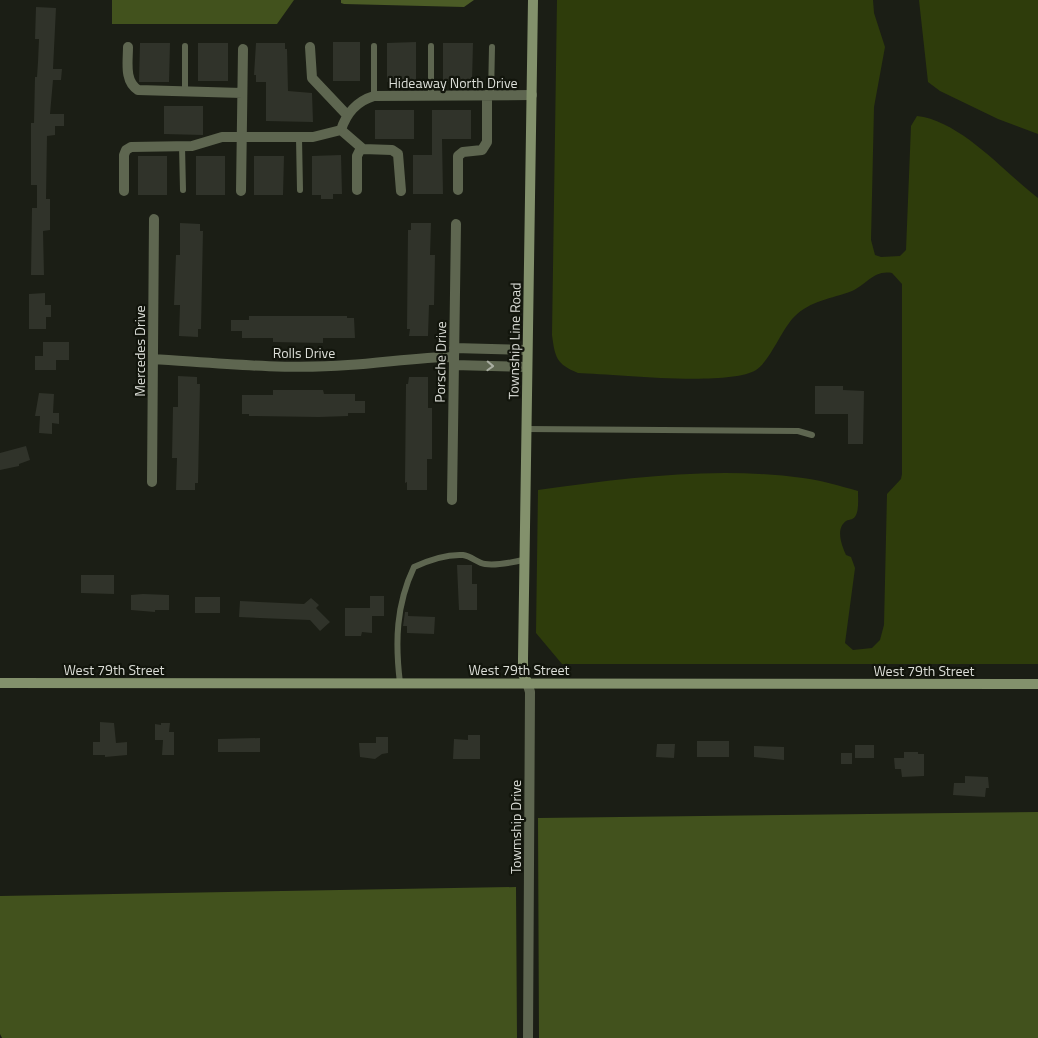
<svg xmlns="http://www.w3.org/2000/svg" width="1038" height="1038" font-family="'Titillium Web',sans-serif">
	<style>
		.green { fill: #2e3c0b }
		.forest { fill: #42521d }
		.water { fill: #4b5b26 }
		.building { fill: #30332a }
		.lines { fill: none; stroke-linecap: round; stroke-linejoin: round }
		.service { stroke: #5e6650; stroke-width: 6 }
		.minor { stroke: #5e6650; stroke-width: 10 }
		.secondary { stroke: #83916c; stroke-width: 10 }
		.oneway { stroke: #aaaea2 }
		.labels { text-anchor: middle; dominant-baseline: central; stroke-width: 4.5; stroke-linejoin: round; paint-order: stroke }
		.street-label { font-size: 14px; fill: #dcded8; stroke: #12150c }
	</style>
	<rect width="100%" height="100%" fill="#1b1e15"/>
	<path class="green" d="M557,0H873L874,13L885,47L874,107L871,240L875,255L881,257L900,256L906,250L911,126L917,116C961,121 1004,172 1038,198V664H562L536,633L538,490C627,478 713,466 803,478C821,480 840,486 858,491C858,498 859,509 856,515C854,520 850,519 846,521C835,529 842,546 846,555L851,557L855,568L845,643L853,650L872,648L880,640L884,625L887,494L901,479L902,474V284L892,273C873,270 868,284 852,291C831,299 811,300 794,317C782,329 770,361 756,370C728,387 614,374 578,373C556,364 555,357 552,335Z
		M919,0H1038V134L998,119L940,91L928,82Z"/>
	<path class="forest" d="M112,0H294L277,24H112Z
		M1038,812V1038H539L538,818Z
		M516,887L517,1038H2L0,1034V896Z"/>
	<path class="water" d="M341,0H474L464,7L344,4L341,3Z"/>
	<path class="building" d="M36,7L56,8L53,69H62L61,80H53L50,114H64V126H55V135L47,136L46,199H50V230L43,231L44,275H31L32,208H37V185H31V123H34L35,77H37L38,62L39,39H35Z
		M333,42H360V81H333Z
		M416,42V82H387V43Z
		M140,43H170L169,82H139Z
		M198,43H228V81H198Z
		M256,43H285V49H287L288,91L312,93L313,122L266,121V82H256V75H254Z
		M443,43H473L472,82H443Z
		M164,106H203V135L164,134Z
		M375,110H414V139H375Z
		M432,110H471V139H442L443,194H413V155H432Z
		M341,155L342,194H333V199H321V195H312V156Z
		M138,156H167V195H138Z
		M196,156H225V195H196Z
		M254,156H284L283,195H254Z
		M180,223L200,224V231H203L201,329H198V337L179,336L180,305H174L176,255H180Z
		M411,223H431L430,255H435L434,305H429L428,336H409L410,329H407L408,230H411Z
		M45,293V305H51V317H46V329H29V294Z
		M249,316H347V318H354L355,338H323V343L273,342V338H242V331H231V320H249Z
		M43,342H69V360H56V370H35V356H43Z
		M178,376L197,377V384H200L198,483H195V490H176L177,458H172L173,407H178Z
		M409,377H428V408H432V459H427V490H407V482L405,483L406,384H408Z
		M815,386H843V390L864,391L863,444H848V414H815Z
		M273,390H323L324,394H355V401H365V413H348V416L319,417L249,416V414H242V395H273Z
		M39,393L54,394L53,413H59V424L52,423V434L39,433L40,416H35Z
		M26,446L30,460L19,464V466L0,470V453Z
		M457,565H472V584H477V610H459Z
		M81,575H114V594L81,593Z
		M143,594L169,595V610H155V612L131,610V595Z
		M370,596H384V616H372V633L362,632L361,636H345V608H370Z
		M195,597H220V613H195Z
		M311,598L319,605L316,608L330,622L320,631L310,620L239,617L240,601L304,604Z
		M405,612H408V616L435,617L434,634L407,633V626H403Z
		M100,722L114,723L116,743L127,742V755L105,757V755H93V742H100Z
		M161,723H170L169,732H174V755H162L163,740H155V724L161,725Z
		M468,735H480V759H453L454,739L468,740Z
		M376,737H388V753L382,754L375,759L360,757L359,743H376Z
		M260,738V752H218V739Z
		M697,741H729V757H697Z
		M657,744H675L674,758L656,757Z
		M855,745H874V758H855Z
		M754,746L784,747V760L754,757Z
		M904,752H918V754H924V776L902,777L901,769H895L894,758H904Z
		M841,753H852V764H841Z
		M965,776L988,777L989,788H986L985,797L953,795L954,783H965Z"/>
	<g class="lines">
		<path class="service" d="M431,46V96
			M185,91V46
			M491,95L492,47
			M374,96V46
			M299,138L300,190
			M182,146L183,190
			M526,429L798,431L812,435
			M400,683C395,642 396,605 414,567C429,560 446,554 463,555C471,556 478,563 485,564C498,566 512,562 524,560"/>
		<path class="minor" d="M128,47C128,62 124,81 138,90L242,93
			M310,47L312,78L347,115
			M341,130C346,114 357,101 374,96L532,95
			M341,130L363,149L392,150L398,154L401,191
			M357,190V156L361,148
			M458,190V156L463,152L482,150L487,142V95
			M124,191V155L126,150L131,147L192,146L222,137H313L341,130
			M241,191L243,49
			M454,348L527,350
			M153,359C217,363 283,370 348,365C384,363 418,357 454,357
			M454,365L527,367
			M152,482L154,219
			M452,500L456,224
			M527,682L530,692L528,1038"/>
		<path class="secondary" d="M527,682L523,674V659L533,0
			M0,683L1038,684"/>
	</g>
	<defs><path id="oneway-chevron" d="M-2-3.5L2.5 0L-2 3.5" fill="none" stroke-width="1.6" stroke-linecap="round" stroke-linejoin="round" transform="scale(1.25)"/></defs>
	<use class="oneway" href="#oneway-chevron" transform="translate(490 366) rotate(2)"/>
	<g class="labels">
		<g class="street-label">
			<text x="453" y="82">Hideaway North Drive</text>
			<text transform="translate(514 341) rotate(-89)">Township Line Road</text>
			<text transform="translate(139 351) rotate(-90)">Mercedes Drive</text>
			<text x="304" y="352">Rolls Drive</text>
			<text transform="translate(440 362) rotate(-89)">Porsche Drive</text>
			<text x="114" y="669">West 79th Street</text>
			<text x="519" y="669">West 79th Street</text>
			<text x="924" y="670">West 79th Street</text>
			<text transform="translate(515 827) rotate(-90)">Towmship Drive</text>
		</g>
	</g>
</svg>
